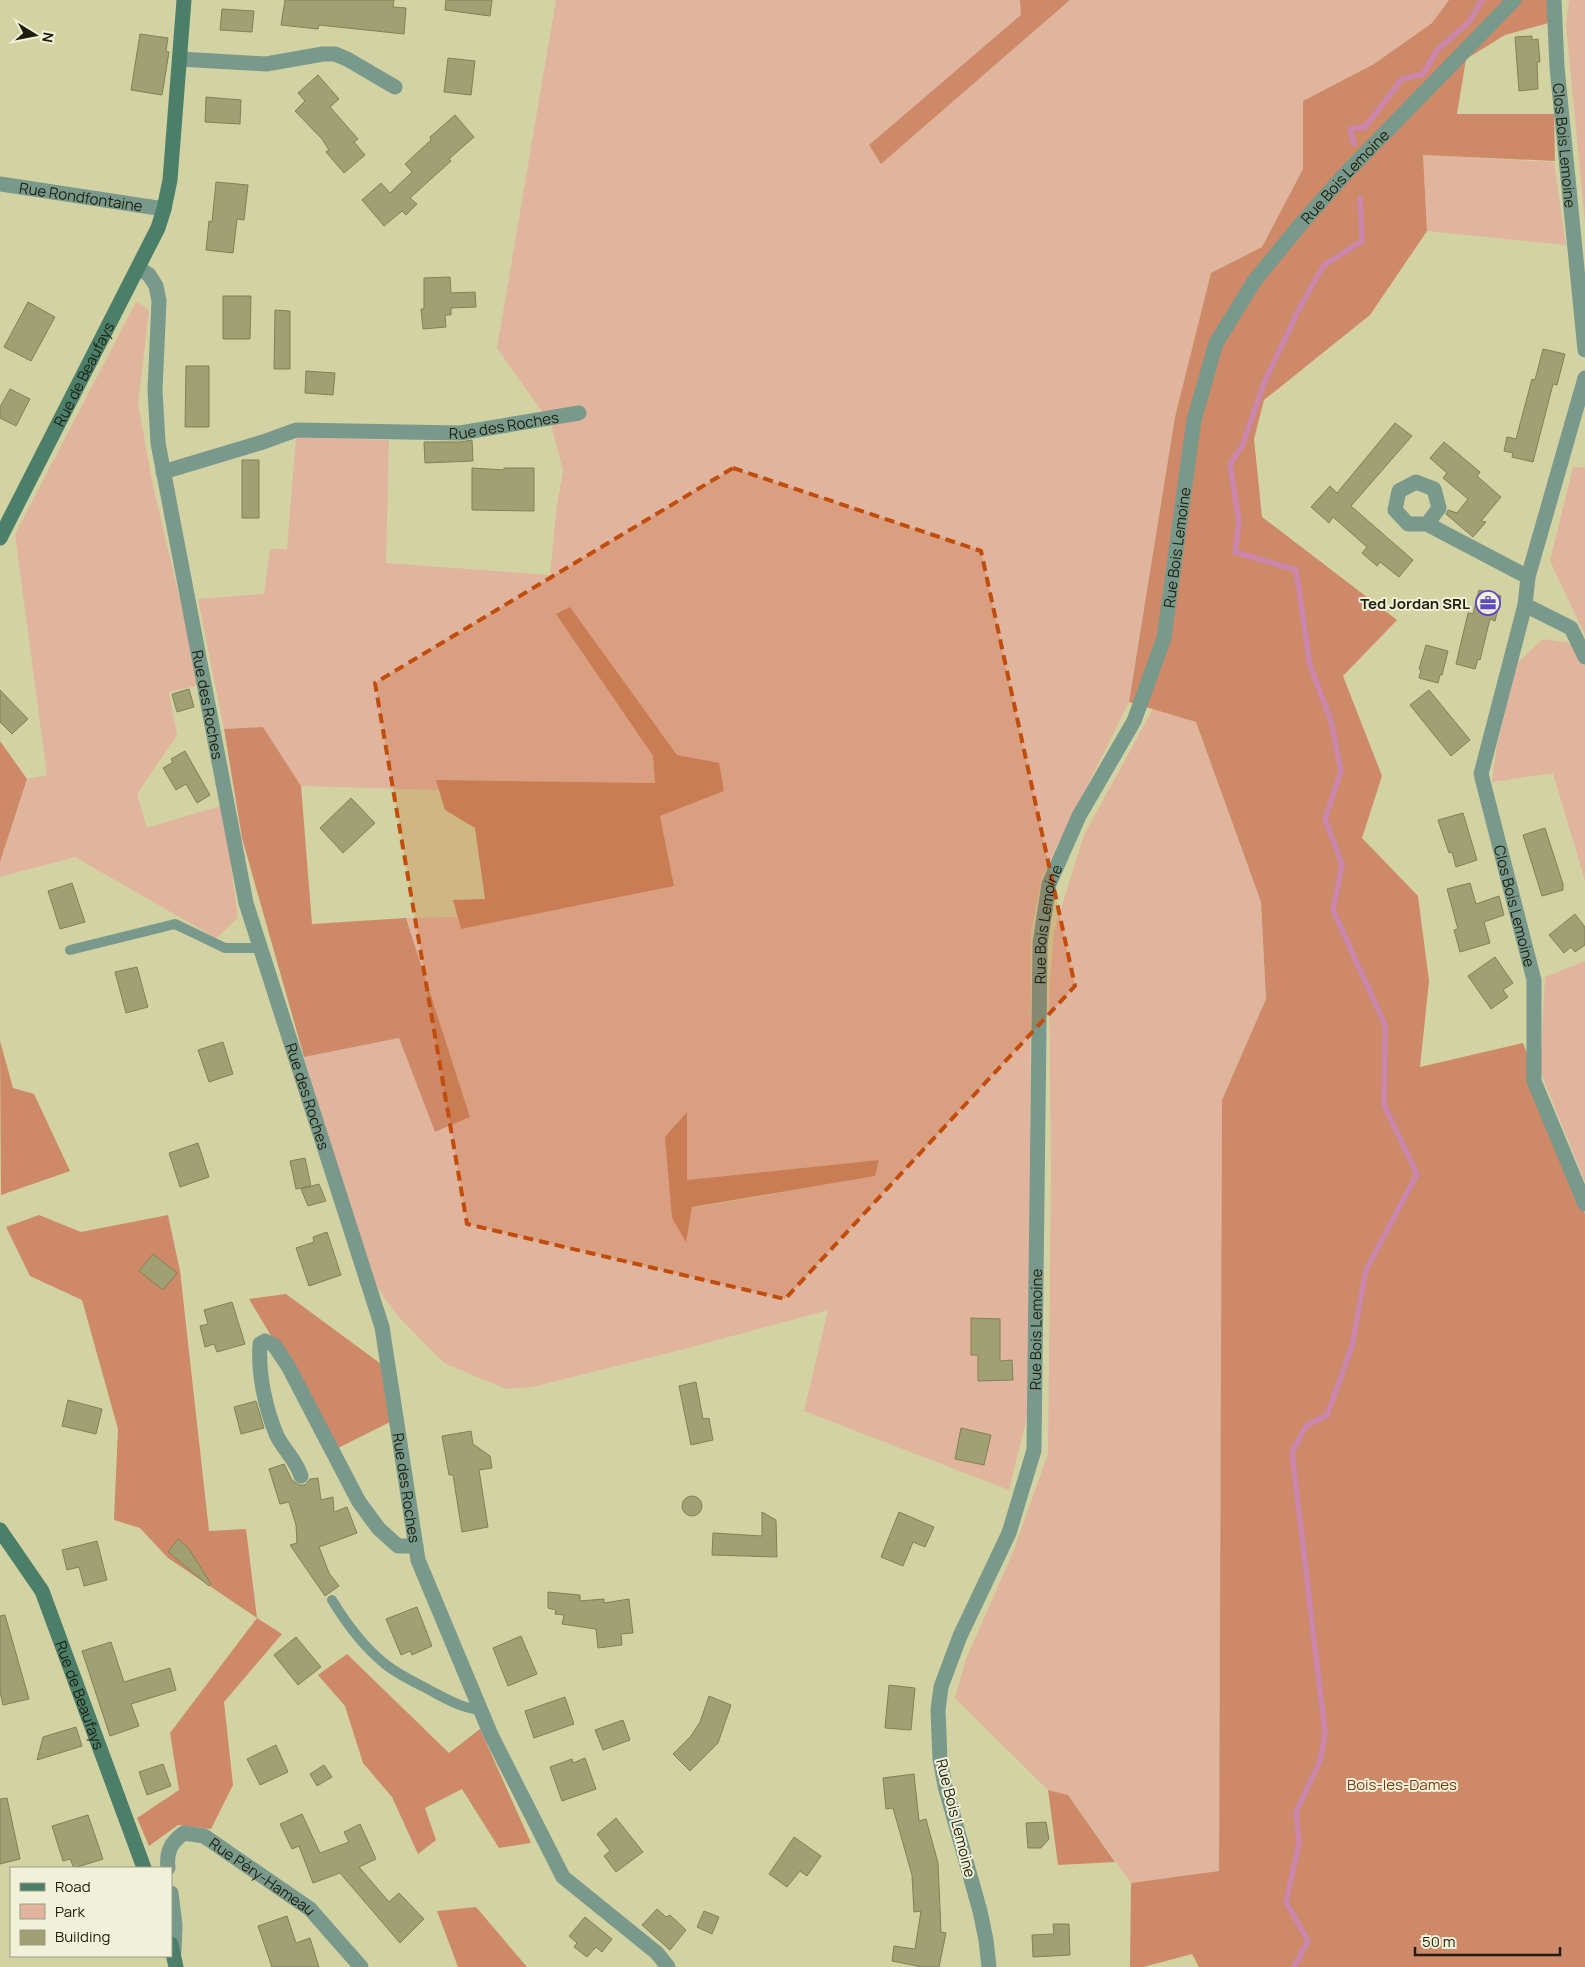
<svg xmlns="http://www.w3.org/2000/svg" width="1585" height="1967" font-family="Manrope,sans-serif">
	<style>
		.green { fill: #e1b49e; fill-rule: evenodd }
		.forest { fill: #cd8968 }
		.lines { fill: none; stroke-linecap: round; stroke-linejoin: round }
		.stream { stroke: #cb87ab; stroke-width: 5.5 }
		.building { fill: #a1a072; stroke: #828155 }
		.lane { stroke: #78998b; stroke-width: 10 }
		.street { stroke: #78998b; stroke-width: 15 }
		.secondary { stroke: #4b7f6a; stroke-width: 15 }
		.marked { fill: #c04d0c; fill-opacity: 0.2; stroke: #c04d0c; stroke-width: 4; stroke-dasharray: 10 6; stroke-linejoin: round }
		.labels { text-anchor: middle; dominant-baseline: central; stroke-width: 4; stroke-linejoin: round; paint-order: stroke }
		.street-label { font-size: 15px; fill: #1e1e0c; stroke: #f1f1d9 }
		.poi-label { font-size: 15px; font-weight: bold; fill: #1e1e0c; stroke: #f1f1d9; text-anchor: end }
		.park-label { font-size: 15px; fill: #793a16; stroke: #f1f1d9 }
	</style>
	<rect width="100%" height="100%" fill="#d3d2a2"/>
	<path class="green" d="M556,0H1020L1022,15L869,145L881,164L1070,0H1449L1432,23L1374,64L1303,101V169L1262,247L1211,273L1175,417L1129,702L1042,877L1031,932L1029,1409L1009,1490L804,1411L828,1310L688,1348L532,1387L506,1389L444,1363L397,1315L372,1280L304,1057L399,1038L435,1131L470,1117L406,918L457,917L461,929L674,886L660,816L724,791L678,756L570,607L557,615L653,756L655,783L437,780L439,790L301,786L263,727L224,729L198,599L264,594L270,549H287L296,437L389,440L386,563L550,575L557,505L563,471L551,424L497,348ZM687,1113V1180L879,1160L875,1176L692,1208L686,1241Z
		M1569,0H1585V222L1566,25Z
		M1423,155L1554,162L1566,245L1427,231Z
		M136,302L149,310L138,404L153,486L200,685L169,692L177,735L137,794L147,828L223,805L238,918L216,938L75,857L0,877V862L27,779L47,775L15,534Z
		M1573,467H1585V635L1550,561Z
		M1543,639L1569,643L1585,664V881L1553,773L1492,782L1497,744L1517,663Z
		M1153,709L1196,722L1261,902L1266,999L1222,1100L1219,1871L1131,1883L1068,1795L1048,1790L955,1698L966,1659L1013,1552L1048,1454L1051,1168L1049,992L1054,931L1084,835Z
		M1585,961V1182L1540,1071L1545,977Z"/>
	<path class="forest" d="M1020,0H1070L881,164L869,145L1021,15Z
		M1449,0H1556L1552,22L1505,35L1466,59L1457,114H1554L1555,161L1423,155L1427,231L1370,315L1264,400L1254,439L1262,517L1397,620L1343,676L1382,776L1362,838L1418,896L1429,981L1420,1067L1523,1043L1585,1214V1967H1199L1192,1954L1143,1967H1130L1131,1883L1219,1871L1222,1100L1266,999L1261,902L1196,722L1129,702L1175,417L1211,273L1262,247L1303,169V101L1374,64L1432,23Z
		M570,607L677,755L719,763L724,791L660,816L674,886L461,929L453,900L485,899L475,828L445,810L436,780L655,783L653,756L556,614Z
		M263,727L301,786L312,924L406,918L470,1117L435,1132L399,1038L304,1057L242,838L224,729Z
		M0,741L27,779L0,862Z
		M0,1041L13,1088L34,1094L70,1171L1,1195Z
		M687,1112V1180L879,1160L875,1176L692,1207L686,1242L672,1218L665,1137Z
		M39,1215L81,1232L168,1215L180,1271L209,1531L246,1529L257,1618L282,1634L224,1702L233,1785L211,1829L178,1825L149,1846L137,1818L179,1790L170,1733L257,1618L168,1558L140,1528L114,1520L118,1429L82,1300L30,1276L6,1227Z
		M286,1294L381,1364L390,1422L338,1448L249,1299Z
		M347,1654L449,1753L480,1729L531,1843L499,1848L462,1789L425,1808L436,1840L418,1854L392,1797L363,1763L345,1706L318,1675Z
		M1048,1790L1068,1795L1115,1862L1058,1865Z
		M476,1907L527,1967H458L437,1911Z"/>
	<g class="lines">
		<path class="stream" d="M1354,144L1350,129L1365,127L1402,79L1423,74L1437,50L1469,22L1482,0
			M1294,1967L1308,1941L1286,1902L1299,1843L1296,1812L1320,1761L1325,1733L1292,1452L1306,1426L1327,1415L1352,1346L1366,1270L1417,1174L1384,1105L1385,1025L1333,910L1342,864L1325,819L1341,771L1331,721L1310,665L1296,570L1235,552L1239,522L1230,464L1242,446L1264,383L1299,309L1324,265L1362,241L1360,198"/>
	</g>
	<path class="building" d="M285,0H394L393,7L406,8L404,34L319,25L318,29L281,25Z
		M446,0H492L490,16L445,10Z
		M222,9L254,11L252,32L220,30Z
		M140,34L168,38L166,51L169,52L162,95L131,90Z
		M1532,36V40L1538,39L1540,62H1537L1538,89L1519,91L1515,37Z
		M448,58L475,61L471,95L444,92Z
		M318,75L339,99L330,107L358,139L354,142L365,155L344,173L326,152L329,150L322,139L295,111L305,101L298,93Z
		M206,97L241,100L240,124L205,122Z
		M455,115L474,137L449,159L451,161L410,198L417,204L406,215L402,211L384,226L362,200L381,183L390,193L412,172L405,164L431,140L430,137Z
		M216,182L248,185L244,220L237,219L233,253L206,250L209,221L212,222Z
		M450,277L451,293L475,292L476,307L451,308V315H445L446,327L423,329L421,309H424V278Z
		M223,296H251L250,339H223Z
		M28,302L55,317L31,361L4,347Z
		M275,310L290,311V369H274Z
		M1543,349L1565,354L1557,385L1553,384L1533,462L1512,457L1513,453L1504,451L1507,437L1516,439L1532,379L1535,380Z
		M186,366H209V427H185Z
		M306,371L335,373L333,395L305,393Z
		M10,389L30,399L16,426L0,418V407Z
		M1395,423L1412,436L1351,506L1413,560L1399,577L1380,562L1377,566L1362,553L1367,547L1333,517L1329,523L1311,507L1330,486L1337,493Z
		M472,440L473,461L425,463L424,442H460Z
		M1444,442L1480,472L1477,476L1501,497L1481,521L1486,522L1473,537L1446,514L1448,510L1457,513L1468,499L1443,478L1447,473L1430,458Z
		M242,460H259V518H242Z
		M472,468L504,470V468H534V511L472,510Z
		M1479,590L1501,596L1495,621L1490,619L1480,660L1478,659L1475,669L1456,664L1468,613L1473,614Z
		M1426,645L1448,651L1442,675H1440L1438,683L1419,678L1421,670L1419,669Z
		M189,689L194,707L177,712L172,694Z
		M0,690L28,719L12,734L0,722Z
		M1429,690L1470,740L1451,756L1410,705Z
		M185,751L210,795L197,803L186,784L176,790L163,768L173,762L171,759Z
		M351,798L375,823L343,853L320,828Z
		M1463,813L1477,860L1456,867L1452,852L1449,853L1438,820Z
		M1545,828L1563,884V890L1542,896L1523,835Z
		M72,883L85,922L60,929L48,891Z
		M1470,883L1476,904L1499,896L1504,915L1484,922L1490,943L1460,952L1454,930L1458,929L1447,889Z
		M1575,914L1585,927V945L1575,952L1571,947L1564,953L1549,935Z
		M1495,957L1513,983L1503,990L1508,997L1491,1009L1468,976Z
		M137,967L148,1007L126,1013L115,972Z
		M223,1042L233,1074L209,1082L198,1050Z
		M198,1143L209,1177L180,1187L169,1153Z
		M305,1158L311,1186L296,1189L290,1161Z
		M319,1184L326,1201L308,1206L301,1189Z
		M327,1232L341,1275L309,1286L296,1248L314,1242L313,1237Z
		M153,1254L177,1273L163,1290L139,1271Z
		M232,1302L245,1344L217,1352L214,1344L205,1347L200,1326L208,1324L204,1310Z
		M971,1318L1000,1319V1361L1012,1360L1013,1380L978,1381V1355H971Z
		M696,1382L703,1419L709,1418L713,1440L691,1445L679,1386Z
		M68,1400L102,1409L96,1434L62,1426Z
		M256,1401L264,1428L241,1434L234,1407Z
		M961,1428L991,1435L984,1465L955,1459Z
		M471,1431L473,1444L490,1456L492,1468L479,1470L488,1527L462,1532L453,1475H449L442,1436Z
		M284,1464L292,1480L299,1485H305L310,1479L318,1478L321,1500L333,1497L334,1512L347,1507L357,1533L319,1547L329,1573L339,1586L325,1596L290,1545L297,1543L296,1525L289,1502L280,1504L269,1469Z
		M682 1506a10 10 0 1 1 20 0a10 10 0 1 1-20 0Z
		M762,1512L776,1520L777,1557L712,1555L713,1533L762,1536Z
		M899,1512L934,1527L925,1547L913,1542L903,1566L881,1557Z
		M178,1539L189,1549L211,1584L209,1586L168,1552Z
		M97,1541L107,1580L84,1586L79,1567L67,1570L62,1550Z
		M548,1592L580,1595V1601L604,1599V1603L629,1599L633,1633L621,1634L622,1645L598,1648L596,1629L562,1624L564,1615L555,1614L556,1610L548,1608Z
		M417,1607L432,1646L412,1655L410,1651L401,1655L386,1619Z
		M5,1615L29,1699L3,1705L0,1692V1616Z
		M521,1636L537,1674L508,1686L493,1648Z
		M296,1637L321,1667L298,1685L274,1655Z
		M111,1642L124,1682L170,1668L176,1690L131,1704L139,1726L110,1736L82,1651Z
		M889,1685L915,1688L911,1730L885,1728Z
		M709,1696L731,1705L718,1743L690,1771L673,1754L691,1736L700,1722Z
		M565,1697L574,1724L534,1738L525,1711Z
		M623,1720L630,1740L603,1750L595,1730Z
		M76,1727L82,1746L37,1760L43,1737Z
		M276,1745L288,1772L260,1785L247,1759Z
		M585,1758L596,1789L562,1801L550,1767L572,1759L573,1763Z
		M163,1764L171,1786L147,1795L139,1772Z
		M324,1765L332,1777L317,1786L310,1774Z
		M914,1774L919,1821L926,1819L938,1863L941,1932L946,1933L939,1967H922L892,1961L894,1946L915,1949L921,1911L914,1912L912,1875L893,1808L886,1809L883,1778Z
		M7,1798L20,1859L0,1864V1799Z
		M302,1814L320,1853L349,1842L344,1832L360,1824L376,1859L359,1867L389,1902L399,1893L424,1919L400,1943L340,1873L313,1883L299,1846L292,1849L280,1824Z
		M88,1815L103,1859L74,1868L70,1859L63,1861L52,1826Z
		M616,1818L643,1852L616,1872L604,1856L610,1851L597,1834Z
		M1046,1822L1049,1839L1041,1848H1028L1026,1823Z
		M794,1837L821,1856L807,1876L800,1871L787,1887L769,1874Z
		M657,1909L666,1917L670,1915L686,1930L670,1950L642,1925Z
		M704,1911L719,1917L712,1934L697,1927Z
		M287,1916L296,1943L310,1938L319,1967H272L258,1926Z
		M585,1917L612,1939L602,1952L596,1947L587,1957L574,1947L577,1943L569,1936Z
		M1053,1924H1069L1070,1955L1033,1957L1032,1935L1054,1934Z"/>
	<g class="lines">
		<path class="lane" d="M70,950L175,924L225,948H260
			M332,1600C346,1623 364,1647 385,1664C400,1676 419,1684 435,1693C450,1701 465,1709 481,1710"/>
		<g class="street">
			<path id="s1" d="M1554,0L1557,67L1585,350"/>
			<path d="M180,59L266,64L323,54H335L347,59L395,87"/>
			<path id="s2" d="M0,184L164,209"/>
			<path id="s3" d="M139,268L149,275L156,286L159,301L155,390L158,443L246,903L382,1327L418,1560L491,1735L563,1877L657,1953L668,1967"/>
			<path id="s4" d="M1585,378L1528,577L1525,605L1481,774L1534,980V1081L1585,1204"/>
			<path id="s5" d="M163,472L263,442L296,430L460,433L579,413"/>
			<path d="M1427,524L1439,508L1434,489L1416,482L1399,491L1395,510L1408,524H1427L1528,577"/>
			<path d="M1525,605L1571,628L1585,657"/>
			<path d="M301,1476C296,1460 284,1450 277,1436C265,1408 258,1373 260,1344L265,1341L274,1345L288,1366L359,1502L379,1529L398,1546H416"/>
			<path id="s6" d="M168,1868C166,1852 171,1842 184,1833L204,1836L310,1909L361,1967"/>
			<path d="M171,1893L175,1925L174,1951"/>
			<path id="s7" d="M989,1967L986,1940L980,1911L945,1786L940,1759L938,1710L941,1687L960,1636L1009,1533L1034,1450L1040,943L1049,884L1079,816L1134,721L1164,638L1194,420L1216,343L1255,280L1300,225L1345,174L1514,0"/>
		</g>
		<g class="secondary">
			<path id="s8" d="M0,538L158,228L164,209L170,180L184,0"/>
			<path id="s9" d="M0,1530L42,1591L144,1868"/>
			<path d="M171,1944L176,1967"/>
		</g>
	</g>
	<path class="marked" d="M733,468L981,551L1075,986L785,1299L467,1224L375,683Z"/>
	<defs>
		<symbol id="office-ring" viewBox="-11 -11 22 22"><circle r="9.5" fill="#f1f1d9" stroke="#5f48c0" stroke-width="1.5"/><path d="M-6-3h4V-5.5h4V-3h4V5H-6ZM-1-4.5V-3h2v-1.5ZM-6 0V1H6V0Z" fill="#5f48c0"/></symbol>
	</defs>
	<g fill-rule="evenodd">
		<use href="#office-ring" x="1474" y="589" width="28" height="28"/>
	</g>
	<g class="labels">
		<g class="street-label">
			<text stroke="none"><textPath href="#s1" startOffset="146">Clos Bois Lemoine</textPath></text>
			<text stroke="none"><textPath href="#s7" startOffset="1892">Rue Bois Lemoine</textPath></text>
			<text stroke="none"><textPath href="#s2" startOffset="82">Rue Rondfontaine</textPath></text>
			<text stroke="none"><textPath href="#s8" startOffset="184">Rue de Beaufays</textPath></text>
			<text stroke="none"><textPath href="#s5" startOffset="348">Rue des Roches</textPath></text>
			<text stroke="none"><textPath href="#s7" startOffset="1472">Rue Bois Lemoine</textPath></text>
			<text stroke="none"><textPath href="#s3" startOffset="449">Rue des Roches</textPath></text>
			<text stroke="none"><textPath href="#s4" startOffset="546">Clos Bois Lemoine</textPath></text>
			<text stroke="none"><textPath href="#s7" startOffset="1068">Rue Bois Lemoine</textPath></text>
			<text stroke="none"><textPath href="#s3" startOffset="854">Rue des Roches</textPath></text>
			<text stroke="none"><textPath href="#s7" startOffset="662">Rue Bois Lemoine</textPath></text>
			<text stroke="none"><textPath href="#s3" startOffset="1259">Rue des Roches</textPath></text>
			<text stroke="none"><textPath href="#s9" startOffset="185">Rue de Beaufays</textPath></text>
			<text transform="translate(956 1818) rotate(76)">Rue Bois Lemoine</text>
			<text stroke="none"><textPath href="#s6" startOffset="132">Rue Péry-Hameau</textPath></text>
		</g>
		<g class="poi-label">
			<text x="1470" y="603">Ted Jordan SRL</text>
		</g>
		<g class="park-label">
			<text x="1402" y="1784">Bois-les-Dames</text>
		</g>
	</g>
	<rect x="10" y="1867" width="162" height="90" fill="#f1f1d9" stroke="#9d9d87"/>
	<rect x="20" y="1883" width="25" height="8" fill="#4b7f6a" stroke="#9d9d87"/>
	<text x="55" y="1892" font-size="15" fill="#1e1e0c">Road</text>
	<rect x="20" y="1904" width="25" height="15" fill="#e1b49e" stroke="#9d9d87"/>
	<text x="55" y="1917" font-size="15" fill="#1e1e0c">Park</text>
	<rect x="20" y="1930" width="25" height="15" fill="#a1a072" stroke="#9d9d87"/>
	<text x="55" y="1942" font-size="15" fill="#1e1e0c">Building</text>
	<g transform="translate(35 35) rotate(100)" stroke="#f1f1d9" stroke-width="4" paint-order="stroke">
	<path d="M0-4L9 19L0 12L-9 19Z" fill="#1e1e0c"/>
	<text y="-8" font-size="14" font-weight="bold" text-anchor="middle" fill="#1e1e0c">N</text>
	</g>
	<path d="M1415 1947v8h145v-8" fill="none" stroke="#1e1e0c" stroke-width="2.5"/>
	<text x="1422" y="1947" font-size="15" fill="#1e1e0c" stroke="#f1f1d9" stroke-width="4" paint-order="stroke">50 m</text>
</svg>
